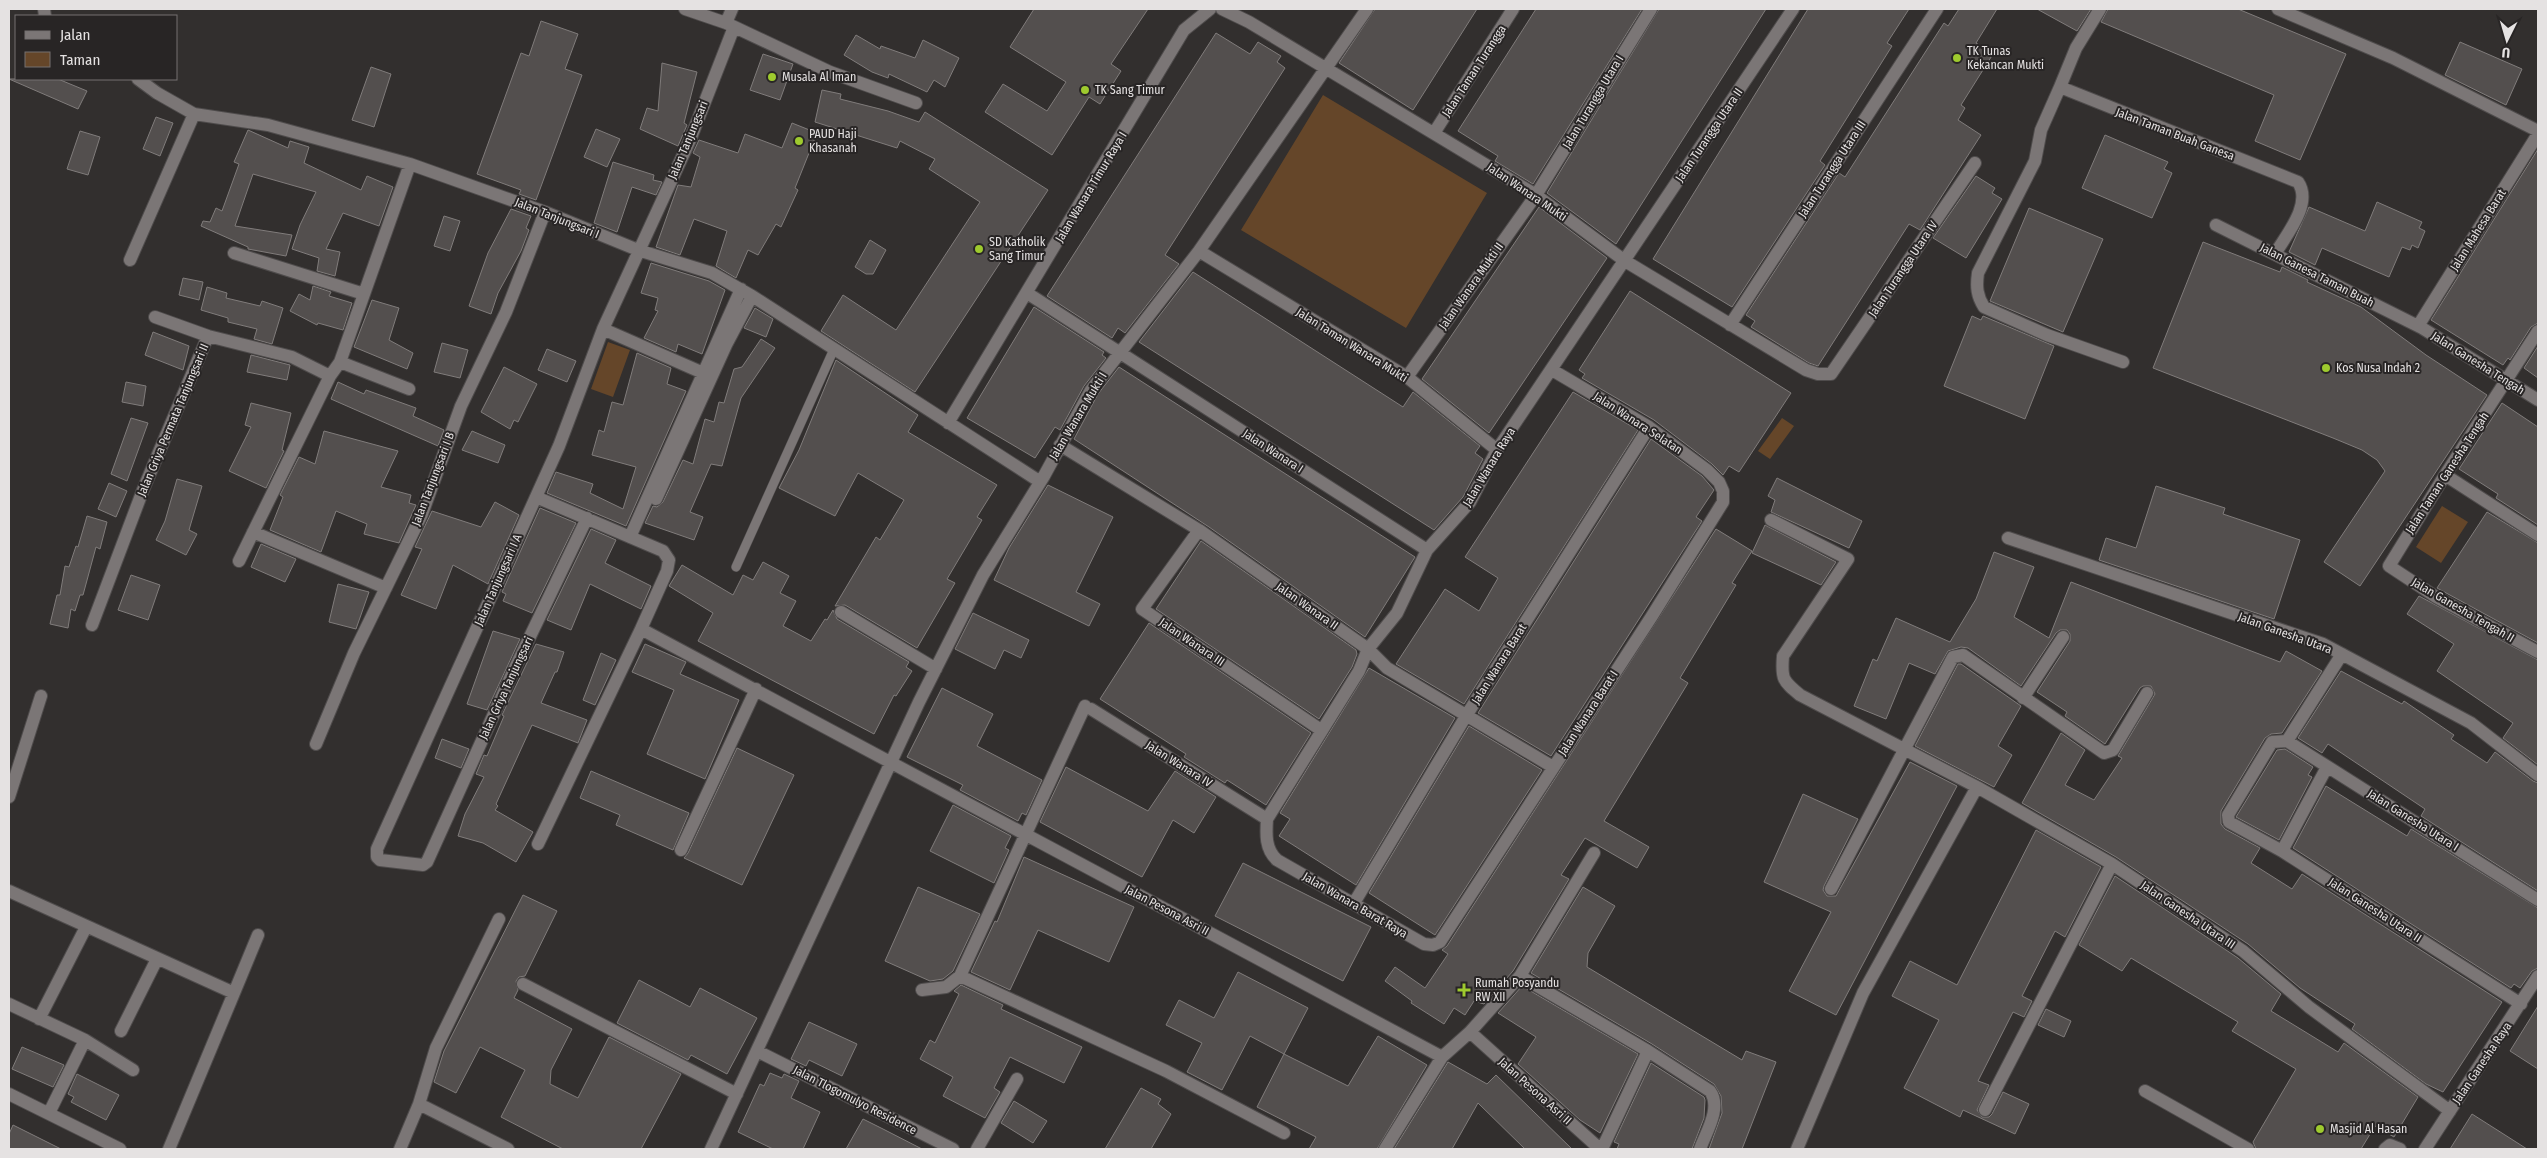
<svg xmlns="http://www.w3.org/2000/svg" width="2547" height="1158" font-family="'Fira Sans Condensed',sans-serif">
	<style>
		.green { fill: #654629 }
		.building { fill: #534f4e; stroke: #807c7b }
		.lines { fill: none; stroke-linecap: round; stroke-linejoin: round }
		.lane-casing { stroke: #4f4c4c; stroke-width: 10 }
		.street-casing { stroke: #4f4c4c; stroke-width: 14 }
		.lane { stroke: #7b7676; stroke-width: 9 }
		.street { stroke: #7b7676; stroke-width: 12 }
		.poi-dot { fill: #9eca2e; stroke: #282525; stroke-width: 2 }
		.labels { text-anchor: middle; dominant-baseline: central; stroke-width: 4; stroke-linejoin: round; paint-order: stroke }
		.poi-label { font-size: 12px; fill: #e5e2e2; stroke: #282525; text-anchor: start }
		.street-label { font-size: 12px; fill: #e5e2e2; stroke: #282525 }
	</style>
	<rect width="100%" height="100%" fill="#322f2e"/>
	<path class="green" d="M1323,95L1487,193L1406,328L1241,230Z
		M608,342L630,350L613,397L591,389Z
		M1782,418L1794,426L1770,459L1758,451Z
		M2442,506L2468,522L2441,563L2416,547Z"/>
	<path class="building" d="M1034,9H1148L1111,64L1121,71L1100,104L1089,97L1052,155L985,112L1003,84L1047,111L1066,82L1010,47Z
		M1375,9H1477L1413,110L1339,63Z
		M1536,9H1642L1533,184L1495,161L1498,156L1458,131Z
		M1659,9H1766L1616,244L1547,193Z
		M1808,9H1909L1887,43L1892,46L1820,161L1825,165L1732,307L1653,259Z
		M1959,9H1997L1976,43L1993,54L1961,105L1965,108L1958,120L1981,135L1920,230L1909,224L1818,366L1809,363L1751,327L1755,321L1746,315L1839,173L1845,177L1944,23L1948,26Z
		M2037,9H2091L2077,31Z
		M2108,9H2238L2346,54L2300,160L2255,141L2274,95L2101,22Z
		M541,21L578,34L565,69L582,75L536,200L519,194L521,190L477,174L521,53L529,56Z
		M1216,33L1250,54L1258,42L1281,56L1277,62L1285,68L1165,255L1179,264L1125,333L1118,328L1112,338L1047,296Z
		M856,35L880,49L881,46L915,58L923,40L959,58L945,87L934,80L927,92L889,74L888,78L872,72L844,55Z
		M2460,42L2522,69L2506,105L2445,75Z
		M763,54L793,64L780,100L750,90Z
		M662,63L697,72L684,123L687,125L678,146L640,129L647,108L658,111Z
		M371,67L391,74L374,127L352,120Z
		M9,79H58L87,91L78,109Z
		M822,90L841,94L840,99L888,111L919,122L925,112L1048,190L915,392L821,331L843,295L896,330L980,202L929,169L935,159L900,141L897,148L815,122Z
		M156,117L173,123L160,156L143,149Z
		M792,123L817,133L795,188L798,190L781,227L776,224L758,255L748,250L736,278L716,266L727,231L694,219L680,255L656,247L678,185L691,187L700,157L693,153L699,140L738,153L745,134L782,148Z
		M596,129L620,139L607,167L584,157Z
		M248,130L288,148L290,141L309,147L304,163L361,190L367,176L393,187L379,226L343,213L326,249L340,252L335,276L317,271L319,258L292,249L300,225L316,192L253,174L235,226L292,235L286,256L248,249V247L201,226L203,221L210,222L216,208L222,211L239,164L234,162Z
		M80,131L100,137L88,175L67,169Z
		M2105,135L2168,162L2164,169L2172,173L2152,218L2082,188Z
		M2538,149V323L2531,327L2510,360L2508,358L2503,365L2431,320Z
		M613,162L654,175L653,180L662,182L656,195L632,187L617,232L594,223Z
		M1976,176L1995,188L1992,193L2002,199L1966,258L1933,238Z
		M2377,202L2422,222L2419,228L2425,231L2418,248L2412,245L2410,250L2402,247L2389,277L2322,248L2315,265L2289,252L2309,207L2365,231Z
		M1539,207L1607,258L1489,433L1422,379Z
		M2029,208L2103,239L2063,332L1990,301Z
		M511,209L531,216L526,228L529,230L521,251L498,293L491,314L469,306L488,253Z
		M444,216L460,221L450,251L434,246Z
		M870,240L886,250L873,274H866L855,267Z
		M2203,242L2280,272L2282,267L2308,280L2307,282L2361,307L2426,355L2487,395L2360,586L2324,562L2385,471L2377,460L2362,450L2333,438L2153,368Z
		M651,263L709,281L725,290L702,354L678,344L676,352L644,338L658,311L655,310L658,298L641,293Z
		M1193,272L1403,407L1413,392L1480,446L1475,453L1483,459L1463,497L1434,530L1139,342Z
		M183,278L203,282L199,300L179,295Z
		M313,286L331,292L329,296L352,303L343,330L318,323L317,325L290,311L299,294L310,300Z
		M207,287L227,293L226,298L260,306L262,301L283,308L272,344L254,339L257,329L228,322V318L201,310Z
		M1630,291L1791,393L1739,472L1729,466L1723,475L1712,464L1654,420L1582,378L1585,374L1579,370Z
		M372,300L399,308L389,340L413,353L407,369L354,347Z
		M1034,307L1104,352L1102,355L1106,358L1084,386L1060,430L1055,427L1035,458L967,418Z
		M755,308L773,319L766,337L744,328Z
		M1972,316L1981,320L1983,316L2054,346L2025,419L1944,386Z
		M153,332L189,346L183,370L145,355Z
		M761,339L775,348L741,398L722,466L711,464L690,512L703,517L694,540L645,523L653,506L657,507L663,502L683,460L693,464L705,419L714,422L719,402L724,403L734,369L742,367Z
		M442,343L468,350L460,378L434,372Z
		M2538,346V378L2524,368Z
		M547,349L576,361L567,382L538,370Z
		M637,353L671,368L667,384L686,391L626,526L547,493L556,472L593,484L590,493L623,509L636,467L592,455L599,430L604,432L612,402L623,405Z
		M251,355L290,365L287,380L247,372Z
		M836,360L918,415L908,432L997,485L977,517L982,520L947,579L955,583L917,648L845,605L835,606L876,537L880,540L904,500L858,473L835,516L779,488L799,450Z
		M504,367L537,384L518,422L514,420L510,429L481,412Z
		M1119,367L1415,557L1365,637L1209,527L1074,439L1098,394Z
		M126,382L146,386L143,406L122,402Z
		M338,382L364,394L366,390L416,408L413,416L444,430L438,446L331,399Z
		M1573,392L1638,430L1464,704L1396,664L1445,589L1479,611L1498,578L1465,557Z
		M251,403L291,413L282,450L284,451L266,488L229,471L251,427L245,425Z
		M2502,403L2538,427V525L2496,498L2498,494L2459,469Z
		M131,418L148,423L127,481L111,474Z
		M324,431L398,451L381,487L411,495L409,503L416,505L399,543L364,534L367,524L336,511L321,552L270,530L283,497L280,495L299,457L315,464Z
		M472,431L505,445L498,463L462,450Z
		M1651,439L1702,476L1714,490L1696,517L1702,521L1551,756L1478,713Z
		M1777,478L1862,521L1849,548L1771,512L1775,500L1768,496Z
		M177,479L202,486L189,530L197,534L186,555L156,540L165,521Z
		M109,483L127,491L116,517L98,509Z
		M1048,485L1113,517L1076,592L1100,604L1089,626L994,580L1009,548Z
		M2156,486L2225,508L2223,514L2300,540L2274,619L2099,560L2106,538L2136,548Z
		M495,502L519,515L488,584L453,565L436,609L401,595L422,549L415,547L432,511L481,527Z
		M540,508L576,523L532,613L503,601L506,594L502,592Z
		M2487,512L2538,543V643L2437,588Z
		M87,516L107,522L100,549L96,547L83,595H80L75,611L71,609L68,628L50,624L57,595H60L65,566L69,567L76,546L78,547Z
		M1765,525L1836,562L1821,585L1752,553Z
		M591,529L616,540L605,563L651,586L641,609L590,584L571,630L547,620Z
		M1716,529L1752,551L1732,583L1736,585L1680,678L1688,683L1604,821L1649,847L1637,868L1585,838L1561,875L1569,879L1513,971L1484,1004L1474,1001L1465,1015L1454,1008L1444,1024L1411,1003L1412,1001L1385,981L1395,967L1425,988L1448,954L1442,950L1447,946Z
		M1201,541L1356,650L1357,654L1352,667L1319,719L1156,609Z
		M261,544L296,559L285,582L251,567Z
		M1994,552L2034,567L2014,617L2049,638L2071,582L2280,662L2286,651L2322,671L2282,733L2271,734L2265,738L2221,811V824L2225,829L2260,848L2251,863L2292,889L2302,874L2502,1002L2443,1092L2426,1084L2352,1029L2355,1024L2300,988L2248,944L2116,857L2022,803L2061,733L2085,750L2065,785L2094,800L2122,758L2118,756L2155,694L2151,686H2143L2140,688L2105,744L2065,716L2067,712L2037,692L2070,641V634L2067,630H2060L2056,633L2021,686L1968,648L1961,647L1948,651L1935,674L1909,663L1886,719L1854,706L1873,659L1877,661L1896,618L1950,642L1976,599Z
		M763,562L789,576L780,593L796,601L783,626L811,641L825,619L827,620L833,610L837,619L909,662L906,667L912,671L896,696L894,695L874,734L698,641L713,613L669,586L682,565L733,595L743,575L753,580Z
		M131,575L160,585L148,620L118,610Z
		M338,584L369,592L356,629L329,622Z
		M2419,596L2538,660V765L2503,738L2513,723L2437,671L2454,644L2407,614Z
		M973,613L1029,640L1021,658L1004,650L995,669L955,649Z
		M1149,623L1311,733L1266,805L1227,780L1225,783L1184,757L1186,754L1100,699Z
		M493,631L520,639L487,710L467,704Z
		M536,644L564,652L557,672H555L541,703L587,720L578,743L532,725L496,804L498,806L495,810L533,832L516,862L483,843L458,836L465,814L484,777L476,774L484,755L487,756L504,716L502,715Z
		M645,644L686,662L680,674L739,700L705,779L647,754L674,690L632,672Z
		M601,653L616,660L595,705L583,700Z
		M1958,664H1961L2021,706L1998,746L2012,755L1994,787L1915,746Z
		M1369,668L1455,718L1356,885L1279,836L1290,819L1280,813Z
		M2341,671L2402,704L2404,701L2454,735L2451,739L2487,763L2495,752L2533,781L2538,783V891L2421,816L2425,809L2328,744L2322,753L2298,738Z
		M942,688L993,714L977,746L1042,780L1026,815L1022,813L1018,821L960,790L963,785L907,757Z
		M1469,726L1542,770L1435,935L1369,893Z
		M442,739L469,749L461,768L435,758Z
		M737,748L794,775L742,885L684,858L688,853Z
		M2285,749L2313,767L2308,775L2312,777L2279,840L2236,817L2277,750Z
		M1910,762L1957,786L1836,1015L1789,991L1831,912L1764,882L1803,794L1858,819L1824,886L1823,890L1827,896H1836Z
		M1066,767L1148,811L1175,771L1216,797L1194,833L1173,820L1142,877L1040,822Z
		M591,771L689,813L673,850L616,825L620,815L580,798Z
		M2326,786L2407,836L2411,829L2538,908V968L2532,971L2520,988L2514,984L2511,988L2293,848Z
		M953,805L1011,836L1005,848L1009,850L994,883L930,851Z
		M2036,830L2101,867L2065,937L2055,931L2022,996L2032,1001L2024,1017L2013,1012L1978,1081L1989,1085L1977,1110L1982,1117H1989L1992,1114L2003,1092L2029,1104L2015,1134L1963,1110L1960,1117L1904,1088L1939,1020L1892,996L1910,961L1957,985Z
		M1024,857L1134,907L1109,962L1038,930L1010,990L971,972L995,921L997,922Z
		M1243,863L1371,927L1343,981L1215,916Z
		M2115,876L2238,958L2281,994L2271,1011L2338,1052L2344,1043L2418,1097L2394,1137L2375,1126L2361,1149H2256L2253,1142L2296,1069L2232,1031L2238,1022L2131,958L2122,971L2079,945Z
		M918,887L980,914L953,971L943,979L930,981L885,961Z
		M1583,887L1615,906L1588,953L1587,967L1742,1060L1746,1051L1776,1062L1742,1149H1709L1722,1113L1721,1096L1714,1084L1652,1044L1531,973Z
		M523,895L557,911L525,976L519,977L516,981L518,990L514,998L572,1029L551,1070L550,1084L578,1098L609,1037L681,1074L641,1149H563L501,1117L525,1070L480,1047L456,1093L434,1082L444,1051Z
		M1238,972L1308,1008L1284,1054L1348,1086L1378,1036L1427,1065L1377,1149H1309L1316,1137L1257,1107L1284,1054L1250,1036L1222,1090L1187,1072L1202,1043L1166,1025L1179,1000L1214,1018Z
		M639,980L690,1007L700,988L757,1018L727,1074L691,1055L688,1060L617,1023Z
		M961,985L1003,1005L1001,1009L1082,1047L1064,1083L1010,1057L994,1088L1000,1092L985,1118L943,1096L953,1077L920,1059L930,1040L935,1043L959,994L954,991Z
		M1522,986L1638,1054L1600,1133L1580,1120L1518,1064L1536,1037L1498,1013Z
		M2538,1006V1069L2510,1051Z
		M2046,1009L2071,1021L2064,1037L2038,1025Z
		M809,1022L857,1044L842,1076L809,1060L806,1066L791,1059Z
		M22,1047L64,1065L53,1087L12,1069Z
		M1448,1062L1487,1084L1496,1075L1572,1149H1525L1478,1103L1452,1149H1394Z
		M1651,1063L1704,1097L1705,1100L1704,1118L1692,1149H1617L1619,1144L1614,1142Z
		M770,1073L782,1078L784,1074L799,1081L791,1098L820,1112L803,1149H773L738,1132L760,1084L764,1086Z
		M77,1074L119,1095L106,1120L71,1102L74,1097L68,1094Z
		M1141,1088L1161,1099L1158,1104L1171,1114L1151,1149H1105Z
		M1014,1101L1047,1121L1033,1143L1001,1123Z
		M2472,1114L2527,1149H2450Z
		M863,1119L883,1129L922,1149H846Z
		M13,1125L61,1149H9V1134Z"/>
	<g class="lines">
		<defs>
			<path id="lane" d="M736,567L834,349"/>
			<path id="street" d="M44,9L45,16
				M685,9L726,23L732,9
				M1222,9L1249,22L1536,195L1625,261L1806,370L1818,374H1831L1975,163
				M2100,9L2076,48L2060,87L2298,182C2313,204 2286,235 2275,254
				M2278,9L2393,58L2538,131
				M726,23L830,72L916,103
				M138,79L157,93L194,114L268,125L410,164L545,212L638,250L712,273L752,296L1039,481
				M2060,87L2041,130L2035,161L1978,273C1976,287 1977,296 1984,307L2047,335L2123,362
				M1434,133L1513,9
				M2216,225L2422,328L2538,400
				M1199,251L1407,377L1497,450
				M234,253L364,294
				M130,260L194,114
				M1027,293L1427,550
				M155,317L208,336L292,357L330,376
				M1730,325L1937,9
				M2418,326L2538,134
				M603,329L710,376
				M2538,331L2445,475L2389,566L2436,597L2538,652
				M340,362L409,389
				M1552,370L1649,427L1707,470L1719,482L1723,491V502L1652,616L1440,942L1433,945L1424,944L1277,860C1265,849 1266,834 1267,819L1359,671L1368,649L1397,613L1427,550L1470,502L1497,450L1793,9
				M1407,377L1536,195L1651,9
				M948,423L1184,30L1210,9
				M1060,445L1199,530L1368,649L1387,668L1553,767
				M2445,475L2538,535
				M536,497L663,551L669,560L667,571L641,629L538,844
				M656,499L726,345L752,296
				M587,518L512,674L427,862L423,865L380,860L377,857V849L559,446L603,329L690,140L734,27
				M1771,520L1848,559L1783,656C1781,679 1783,681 1800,695L1977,787L2112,864L2243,951L2309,1007L2450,1111
				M1199,530L1142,609L1321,730
				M253,532L386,588
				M630,537L741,289
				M2008,538L2323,644L2471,723L2538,775
				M239,561L330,376L340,362L410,164
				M841,612L936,669
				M92,625L143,490L208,336
				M641,629L1442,1057L1470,1032L1520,976L1594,853
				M2023,698L2063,637
				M1091,709L1267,819
				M2287,741L2272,742L2228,815L2229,822L2282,851L2521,1004
				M2287,741L2538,900
				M2287,741L2342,654
				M316,744L354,653L422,514L461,406L506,312L545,212
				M9,797L41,696
				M681,850L756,689
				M2282,851L2327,767
				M1831,889L1953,657L1963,655L2104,753L2113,750L2147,693
				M9,891L234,993L169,1149
				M1354,903L1466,716L1649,427
				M960,976L1166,1071L1284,1133
				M1520,976L1648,1051L1710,1091C1722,1108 1706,1132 1700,1149
				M523,984L737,1094
				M922,990L946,987L960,976L1085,706
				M234,993L258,935
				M9,1004L85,1040L133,1070
				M39,1019L86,927
				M121,1031L157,959
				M1470,1032L1600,1149
				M757,1051L953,1149
				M2145,1091L2248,1149
				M9,1094L120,1149
				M419,1104L508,1149
				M1985,1110L2112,864
				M49,1113L85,1040
				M400,1149L419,1104L436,1048L499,919
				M711,1149L919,702L983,575L1044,476L1091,390L1199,251L1367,9
				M977,1149L1017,1079
				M1385,1149L1442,1057
				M1602,1149L1648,1051
				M1797,1149L1863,993L1977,787
				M2385,1149L2390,1145L2400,1149
				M2425,1149L2538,976"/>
		</defs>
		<use href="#lane" class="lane-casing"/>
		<use href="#street" class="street-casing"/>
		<use href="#lane" class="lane"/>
		<use href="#street" class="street"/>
	</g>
	<g class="poi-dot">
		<circle cx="1957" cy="58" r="5"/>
		<circle cx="772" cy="77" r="5"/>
		<circle cx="1085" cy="90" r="5"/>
		<circle cx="799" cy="141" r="5"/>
		<circle cx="979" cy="249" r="5"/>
		<circle cx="2326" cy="368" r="5"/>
		<path d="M1461.5 982.5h5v5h5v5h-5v5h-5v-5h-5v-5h5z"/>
		<circle cx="2320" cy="1129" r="5"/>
	</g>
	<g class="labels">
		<g class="poi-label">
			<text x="1967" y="51">TK Tunas<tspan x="1967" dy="14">Kekancan Mukti</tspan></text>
			<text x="782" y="77">Musala Al Iman</text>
			<text x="1095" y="90">TK Sang Timur</text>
			<text x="809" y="134">PAUD Haji<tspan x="809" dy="14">Khasanah</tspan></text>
			<text x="989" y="242">SD Katholik<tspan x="989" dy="14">Sang Timur</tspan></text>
			<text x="2336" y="368">Kos Nusa Indah 2</text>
			<text x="1475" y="983">Rumah Posyandu<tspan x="1475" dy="14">RW XII</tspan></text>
			<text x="2330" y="1129">Masjid Al Hasan</text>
		</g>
		<g class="street-label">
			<text transform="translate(1474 71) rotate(-57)">Jalan Taman Turangga</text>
			<text transform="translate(1593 102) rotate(-59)">Jalan Turangga Utara I</text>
			<text transform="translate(2175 134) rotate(21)">Jalan Taman Buah Ganesa</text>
			<text transform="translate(1709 135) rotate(-56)">Jalan Turangga Utara II</text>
			<text transform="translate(688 140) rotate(-67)">Jalan Tanjungsari</text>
			<text transform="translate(1832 169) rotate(-57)">Jalan Turangga Utara III</text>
			<text transform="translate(1091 187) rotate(-59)">Jalan Wanara Timur Raya I</text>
			<text transform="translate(1527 192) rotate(34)">Jalan Wanara Mukti</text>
			<text transform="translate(557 218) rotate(22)">Jalan Tanjungsari I</text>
			<text transform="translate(2478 230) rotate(-58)">Jalan Mahesa Barat</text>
			<text transform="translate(1903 269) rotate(-56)">Jalan Turangga Utara IV</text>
			<text transform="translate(2317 275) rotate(27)">Jalan Ganesa Taman Buah</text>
			<text transform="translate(1471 286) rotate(-55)">Jalan Wanara Mukti II</text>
			<text transform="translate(1352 345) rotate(32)">Jalan Taman Wanara Mukti</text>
			<text transform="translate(2478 363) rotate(32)">Jalan Ganesha Tengah</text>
			<text transform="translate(1078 416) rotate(-59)">Jalan Wanara Mukti I</text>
			<text transform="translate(173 420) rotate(-67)">Jalan Griya Permata Tanjungsari II</text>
			<text transform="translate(1638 423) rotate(33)">Jalan Wanara Selatan</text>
			<text transform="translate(1273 451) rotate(33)">Jalan Wanara I</text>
			<text transform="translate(1489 467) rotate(-59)">Jalan Wanara Raya</text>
			<text transform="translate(2447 473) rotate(-57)">Jalan Taman Ganesha Tengah</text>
			<text transform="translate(433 479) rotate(-69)">Jalan Tanjungsari I B</text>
			<text transform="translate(498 580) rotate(-66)">Jalan Tanjungsari I A</text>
			<text transform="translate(1307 606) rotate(35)">Jalan Wanara II</text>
			<text transform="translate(2463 610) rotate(30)">Jalan Ganesha Tengah II</text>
			<text transform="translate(2285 633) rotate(20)">Jalan Ganesha Utara</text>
			<text transform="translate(1192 642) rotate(34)">Jalan Wanara III</text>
			<text transform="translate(1499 664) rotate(-58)">Jalan Wanara Barat</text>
			<text transform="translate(506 688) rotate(-65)">Jalan Griya Tanjungsari</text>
			<text transform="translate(1588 713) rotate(-57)">Jalan Wanara Barat I</text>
			<text transform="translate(1179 764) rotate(32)">Jalan Wanara IV</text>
			<text transform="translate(2413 820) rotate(32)">Jalan Ganesha Utara I</text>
			<text transform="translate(1355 905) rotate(30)">Jalan Wanara Barat Raya</text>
			<text transform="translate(1167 910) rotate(28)">Jalan Pesona Asri II</text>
			<text transform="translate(2375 910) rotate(33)">Jalan Ganesha Utara II</text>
			<text transform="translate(2188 915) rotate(34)">Jalan Ganesha Utara III</text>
			<text transform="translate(2482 1063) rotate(-56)">Jalan Ganesha Raya</text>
			<text transform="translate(1535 1091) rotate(42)">Jalan Pesona Asri II</text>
			<text transform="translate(855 1100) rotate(27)">Jalan Tlogomulyo Residence</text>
		</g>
	</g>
	<rect width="2547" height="1158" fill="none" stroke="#e5e2e2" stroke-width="20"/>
	<rect x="15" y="15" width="162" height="65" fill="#282525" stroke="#747171"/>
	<rect x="25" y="31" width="25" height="8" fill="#7b7676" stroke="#747171"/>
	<text x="60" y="40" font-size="15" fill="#e5e2e2">Jalan</text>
	<rect x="25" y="52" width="25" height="15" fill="#654629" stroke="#747171"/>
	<text x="60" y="65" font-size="15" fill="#e5e2e2">Taman</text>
	<g transform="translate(2507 40) rotate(185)" stroke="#282525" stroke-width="4" paint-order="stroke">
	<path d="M0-4L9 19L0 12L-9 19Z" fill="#e5e2e2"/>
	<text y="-8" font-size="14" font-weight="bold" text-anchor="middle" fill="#e5e2e2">U</text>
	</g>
</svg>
